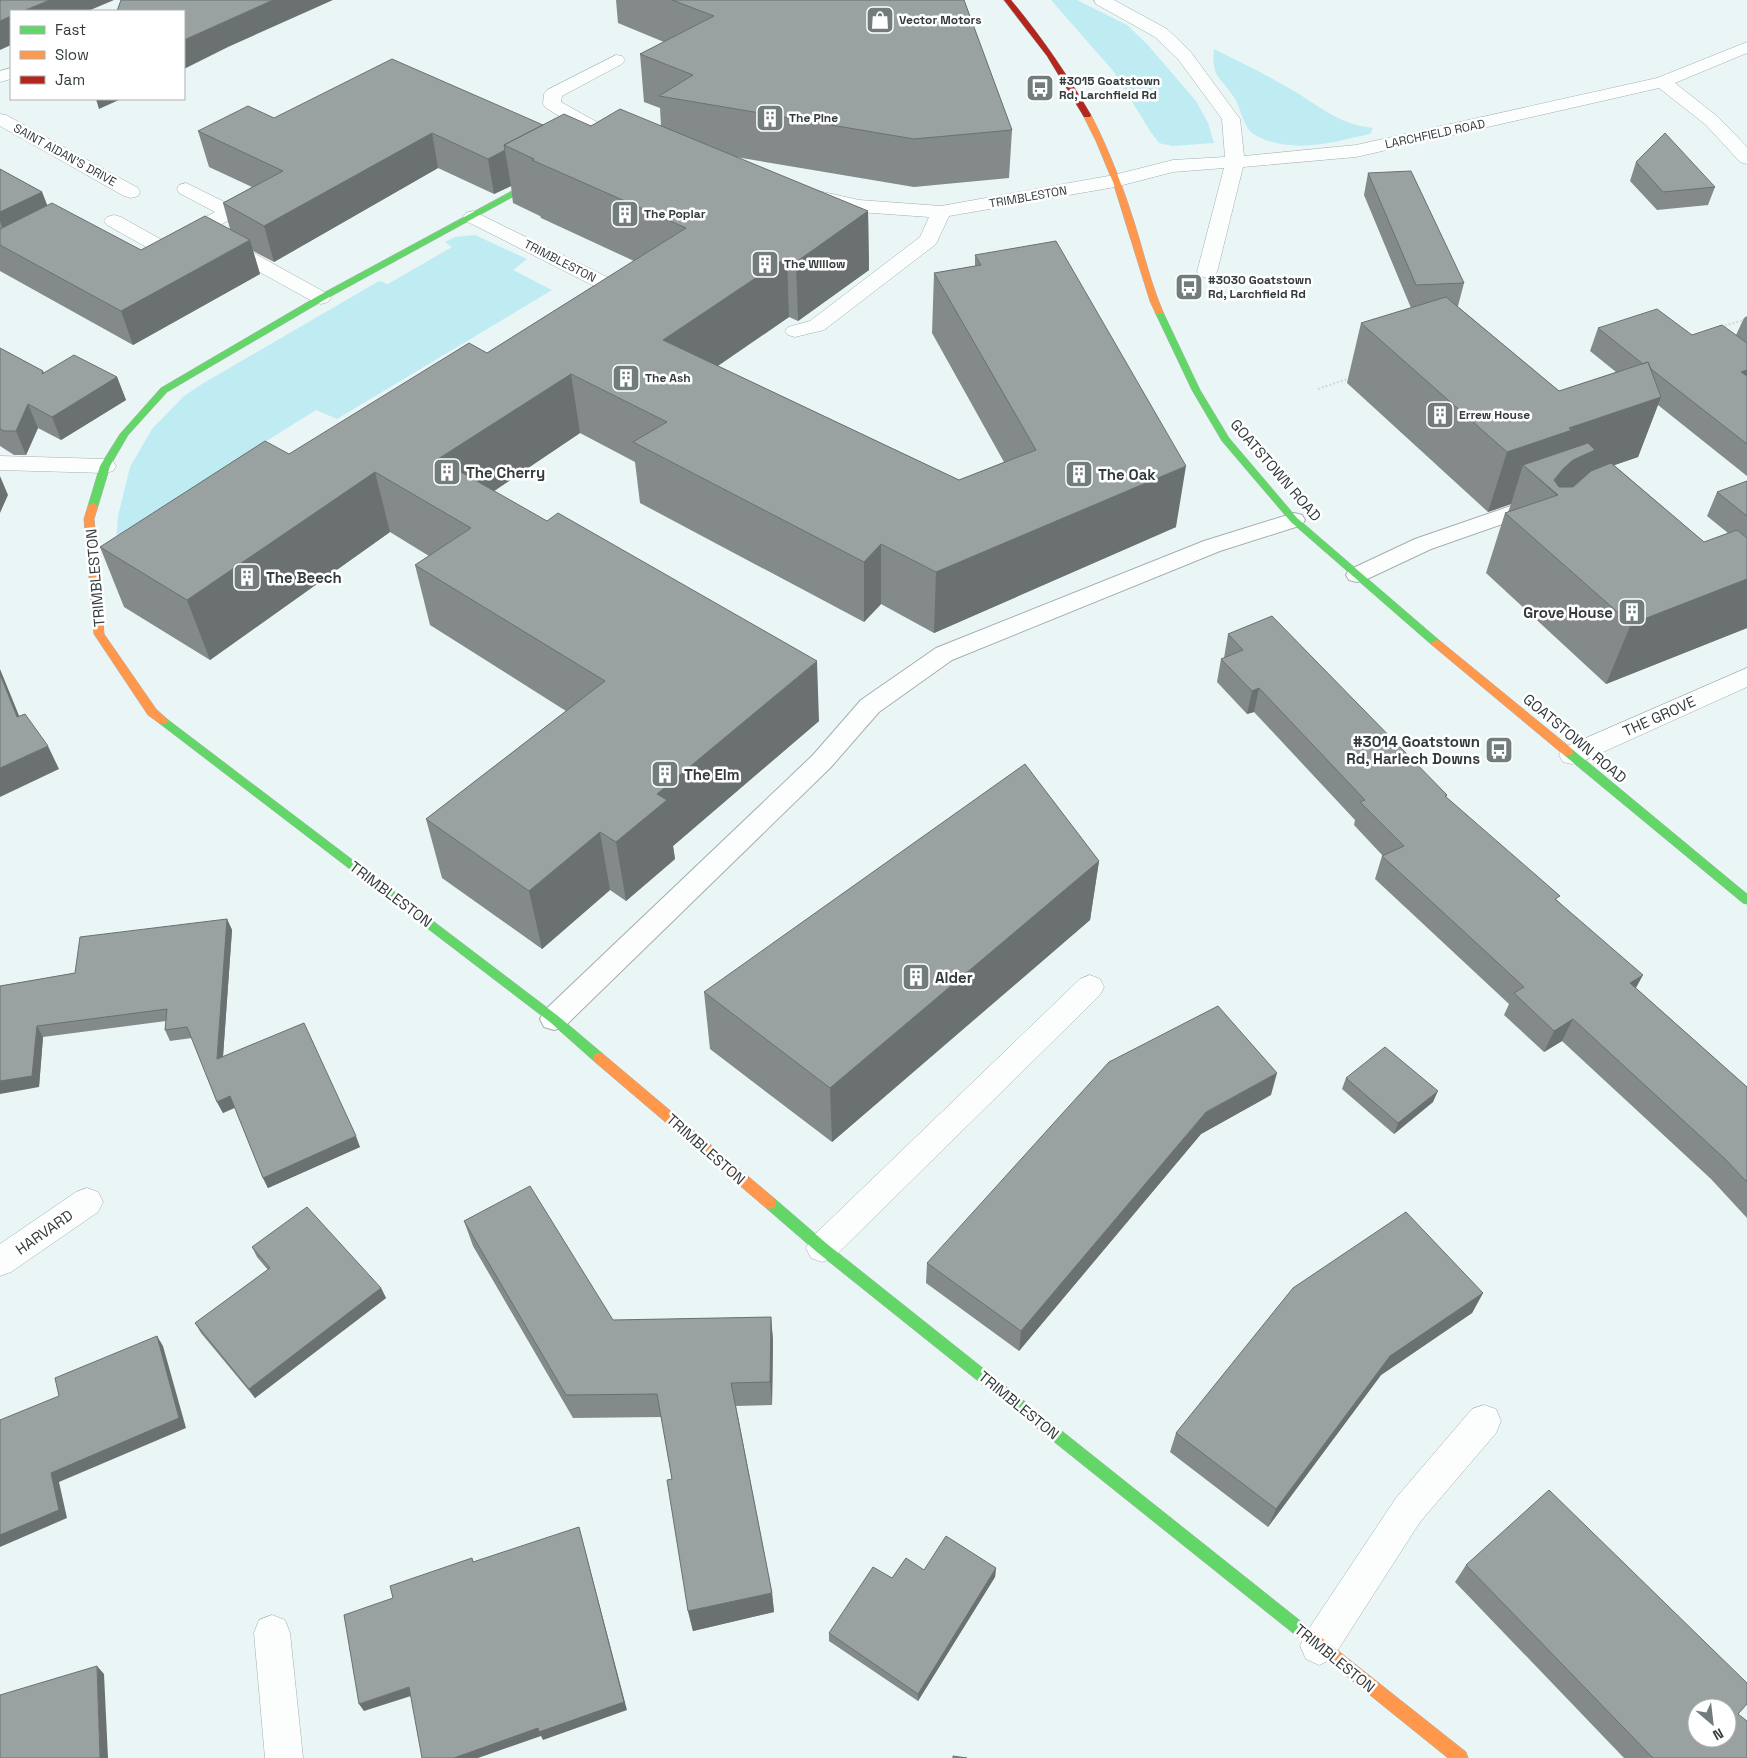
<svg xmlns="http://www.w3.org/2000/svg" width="1747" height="1758" font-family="'Space Grotesk',sans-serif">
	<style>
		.green { fill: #beecf2 }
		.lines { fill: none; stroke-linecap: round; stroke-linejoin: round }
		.lane-casing { stroke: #a6aeaf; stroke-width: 2 }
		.street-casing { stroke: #a6aeaf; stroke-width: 1 }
		.fast-casing { stroke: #a6aeaf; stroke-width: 1 }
		.slow-casing { stroke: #a6aeaf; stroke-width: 1 }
		.jam-casing { stroke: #a6aeaf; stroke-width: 1 }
		.path { stroke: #d5d8d8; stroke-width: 2; stroke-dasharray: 2 2; stroke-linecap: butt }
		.lane { fill: #fcfefe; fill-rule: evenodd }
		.street { fill: #fcfefe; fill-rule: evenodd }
		.fast { fill: #63d668; fill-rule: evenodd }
		.slow { fill: #ff974d; fill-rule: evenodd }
		.jam { fill: #b3261e; fill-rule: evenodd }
		.wall { fill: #848a8a }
		.shaded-wall { fill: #6b7171 }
		.building { fill: #99a1a1; stroke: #6b7171; fill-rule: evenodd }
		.labels { text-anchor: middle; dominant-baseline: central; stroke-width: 5; stroke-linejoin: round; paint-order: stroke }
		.far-poi-label { font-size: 12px; font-weight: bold; fill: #333b3c; stroke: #fff; text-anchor: start }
		.far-street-label { font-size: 12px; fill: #333b3c; stroke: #fff }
		.street-label { font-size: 15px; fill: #333b3c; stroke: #fff }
		.poi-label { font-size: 15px; font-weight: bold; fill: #333b3c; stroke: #fff; text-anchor: start }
	</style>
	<rect width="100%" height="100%" fill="#eaf5f6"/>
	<path class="green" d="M1051,0H1077L1127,25L1147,44L1196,101L1208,123L1214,143L1172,146L1159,143L1150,131L1114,72Z
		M1214,49C1238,61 1263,73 1287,87C1318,104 1336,124 1373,128L1370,134C1337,141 1303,152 1269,141C1263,139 1254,136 1249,130C1243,122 1240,108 1235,99C1221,76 1211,79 1214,49Z
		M475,235L527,259L513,270L552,290L337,419L316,410L252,450L292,473L113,582L118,516L130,467L152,429L184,396L202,384L379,281L388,284L452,247L445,242L455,237Z"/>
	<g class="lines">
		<defs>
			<path id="lane" d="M1537,497L1545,499L1548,504L1545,509L1431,549L1365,580L1357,582L1349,580L1346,575L1349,570L1415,539Z
				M1294,513L1302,515L1305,520L1302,525L1220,551L952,660L879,712L831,767L564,1027L554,1030L544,1027L540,1019L544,1011L813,755L861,700L936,648L1204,541Z"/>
			<path id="street" d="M1094,0H1114L1167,29L1190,51L1240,119L1244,156L1356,145L1657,78L1747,42V53L1675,83L1718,117L1747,147V164L1740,162L1706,125L1659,88L1356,157L1243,167L1217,272L1214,276L1207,278L1200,276L1197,272L1224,168L1173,172L1115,187L949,216L936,244L824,330L795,337L788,335L785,331L788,327L810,321L920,237L929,217L859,212L807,200L804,196L807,192L814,190L859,200L941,206L1114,175L1173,160L1225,157L1222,119L1178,59L1155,37L1096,4Z
				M616,55L622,56L625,60L622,64L562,96L561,102L620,135L630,138L633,142L630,146C609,151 565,119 546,108L543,104L544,94L547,90Z
				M11,68V79L0,82V71Z
				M0,114L6,115L138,188L140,192L138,196L131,198L124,196L0,126Z
				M186,183L237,208L240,212L237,216L169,252L162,254L155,252L107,225L104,221L107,217L114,215L121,217L162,240L215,212L179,193L177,189L179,185Z
				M473,211L615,281L618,285C616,301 599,313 583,309L580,305L583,301L597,291L598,288L466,221L463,217L466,213Z
				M223,238L230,240L328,294L331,298L328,302L321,304L314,302L216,248L213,244L216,240Z
				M0,456L105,459L113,461L116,466L113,471L105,473L0,470Z
				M1747,668V687L1581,762L1572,764L1563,762L1559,755L1563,748Z
				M1090,975L1100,979L1104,987L1100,995L833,1258L822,1262L811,1258L806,1248L811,1238L1080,979Z
				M87,1188L98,1192L103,1202L98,1212L11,1272L0,1276V1244L76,1192Z
				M1484,1405L1496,1409L1501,1421L1496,1433L1420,1522L1332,1659L1319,1665L1306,1659L1300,1646L1306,1633L1396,1498L1472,1409Z
				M272,1615L285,1620L290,1633L303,1758H265L254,1633L259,1620Z"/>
			<path id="fast" d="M542,175L549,177L324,300L167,392L128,435L110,466L98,506L93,509L90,508L88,506L100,466L120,434L161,388L318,296Z
				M1159,309L1163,312L1200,390L1229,438L1297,518L1440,641L1441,643L1440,645H1432L1291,522L1222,441L1192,390L1155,312Z
				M163,716L558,1016L603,1054L605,1058L603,1062L599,1063L595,1062L550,1022L159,723L158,720L159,717Z
				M1568,748L1572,749L1747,894V904L1743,903L1564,755L1563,752Z
				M770,1197L775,1199L827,1244L1308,1627L1311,1632L1308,1637L1303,1640L1298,1637L817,1252L765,1207L764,1203L765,1199Z"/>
			<path id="slow" d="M1084,113L1091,115C1109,150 1123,187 1135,225C1144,254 1151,284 1163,312L1162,314H1156L1150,301L1113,182L1096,141L1083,115Z
				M93,503L98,506L94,519L104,634L156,709L168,720L167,723H159L148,715L94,634L84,519L88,506Z
				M1436,640L1440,641L1572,749L1573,752L1572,755H1564L1432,645L1431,643Z
				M599,1053L603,1054L775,1199L776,1203L775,1207L770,1209L765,1207L595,1062L593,1058L595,1054Z
				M1303,1624L1308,1627L1466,1752L1468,1758H1448L1298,1637L1295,1632L1298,1627Z"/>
			<path id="jam" d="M1004,0H1011C1041,36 1067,74 1091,115L1090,117H1084L1047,56Z"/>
		</defs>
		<use href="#lane" class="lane-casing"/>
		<use href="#street" class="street-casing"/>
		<use href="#fast" class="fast-casing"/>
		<use href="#slow" class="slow-casing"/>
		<use href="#jam" class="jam-casing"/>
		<path class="path" d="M1721,327L1747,319
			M1318,389L1350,378"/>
		<use href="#lane" class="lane"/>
		<use href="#street" class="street"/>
		<use href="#fast" class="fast"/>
		<use href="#slow" class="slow"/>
		<use href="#jam" class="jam"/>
	</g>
	<path class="wall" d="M616,0H964L1012,130L1009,178L914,187L736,157L868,211L869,270L798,321L789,317L718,366L959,480L1004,462L932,333L934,273L975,266V255L1176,527L934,633L881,604L864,622L640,503L635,462L580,433L494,491L819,721L673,846L675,859L626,901L610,890L542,949L442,878L426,819L566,711L430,625L415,565L429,556L390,532L210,660L124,607L100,547L289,454L487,353L634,261L541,218L540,216L513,203L511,186L494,194L438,168L274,262L253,251L260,274L133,345L0,271V169L42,192L47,205L141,250L230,229L223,203L252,187L209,167L198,131L274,118L543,125L661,126L660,108L644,102L640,54L664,42L618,23Z
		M1636,162L1715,187L1708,205L1657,210L1630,181Z
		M1368,173L1464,283L1458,306H1457L1559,391L1616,372L1590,351L1598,328L1692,335H1736L1744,318L1747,316V476L1658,405L1638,457L1614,465L1704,542L1728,533L1707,516L1717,492L1747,481V628L1606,684L1486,573L1505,513L1508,512L1511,504L1488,512L1347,383L1361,323L1411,308L1364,195Z
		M0,348L43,371L44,373L117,377L126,400L61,440L38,428L26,455H14L0,446Z
		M1228,634L1447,795L1446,798L1558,901L1636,988L1747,1087V1218L1711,1179L1562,1041L1544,1052L1504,1015L1509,1004L1375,879L1382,856H1383L1354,825L1355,820L1254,712L1247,714L1217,682L1221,659L1224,658Z
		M1099,861L1090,920L832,1142L710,1049L704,992Z
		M227,919L232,930L223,1057L360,1147L268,1188L263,1178L235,1108L223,1113L217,1102L192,1038L170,1041L165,1030L166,1021L43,1037L39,1087L0,986L75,973Z
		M1346,1078L1433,1102L1394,1134L1342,1089Z
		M1271,1095L1201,1134L1019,1351L926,1283L927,1263Z
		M464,1221L613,1320L771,1317L773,1341L772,1405L736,1406L772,1593L774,1612L693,1631L688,1611L672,1479L661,1417L573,1418L473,1246Z
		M252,1247L381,1288L386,1298L255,1398L201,1333L195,1323L268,1270L257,1257Z
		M1483,1293L1472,1313L1381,1375L1268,1527L1170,1452L1176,1433Z
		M1466,1565L1738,1714L1747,1758H1624L1455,1582Z
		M996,1568L995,1577L918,1701L829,1641V1633L924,1570Z"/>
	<path class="shaded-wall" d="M50,0H114L88,11H23Z
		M273,0H333L228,47L184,69V40Z
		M11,16V45L0,50V21Z
		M96,99H121L99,109Z
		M432,133L438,168L274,262L264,226Z
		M505,150L511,186L494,194L488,159Z
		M42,192L51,215L6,236L0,221V212Z
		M868,211L869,270L798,321L796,262Z
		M250,240L260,274L133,345L121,311Z
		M787,257L789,317L669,399L663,340Z
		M1747,370V390L1741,372Z
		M571,374L580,433L454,518L438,459Z
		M117,377L126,400L61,440L52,417Z
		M1661,397L1638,457L1586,475L1573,510L1523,465L1511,504L1488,512L1507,452L1569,428Z
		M28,404L38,428L26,455L16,431Z
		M1186,466L1176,527L934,633L936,572Z
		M375,472L390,532L210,660L187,600Z
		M0,476L8,495L0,513Z
		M881,544V604L864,622V562Z
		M1747,579V628L1606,684L1631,624Z
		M817,661L819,721L673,846L675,859L626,901L616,842L657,794Z
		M0,669L29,740L17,717L0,674Z
		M1259,688L1254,712L1247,714L1252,691Z
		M48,746L59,769L0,797V768Z
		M600,832L610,890L542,949L529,891Z
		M1099,861L1090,920L832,1142L830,1088Z
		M227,919L232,930L222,1070L217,1059Z
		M1643,975L1631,997L1630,983Z
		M1573,1019L1562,1041L1544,1052L1554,1031Z
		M37,1026L43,1037L39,1087L0,1094V1081Z
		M1277,1073L1271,1095L1201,1134L1019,1351L1021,1331L1206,1112Z
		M1438,1091L1433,1102L1394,1134L1398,1123Z
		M230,1096L235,1107L223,1113L217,1102Z
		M356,1136L360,1147L268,1188L263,1178Z
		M381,1288L386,1298L255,1398L249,1389Z
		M1483,1293L1472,1313L1381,1375L1268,1527L1276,1509L1390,1356Z
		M771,1317L773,1341L772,1405L770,1382Z
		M157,1336L163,1346L186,1428L59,1482L67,1518L0,1547V1535Z
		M579,1527L627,1710L543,1740L541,1736L478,1758H454Z
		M996,1568L995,1577L918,1701V1694Z
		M772,1593L774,1612L693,1631L688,1611Z
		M97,1666L104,1674L108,1758H100Z
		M409,1687L414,1695L364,1711L359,1704Z"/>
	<path class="building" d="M0,0H50L23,11H11V16L0,21Z
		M121,0H273L184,40V11H117Z
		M672,0H964L1012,130L914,139L659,96L693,75L640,54L714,16Z
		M392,59L543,125L504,145L505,150L488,159L432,133L264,226L223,203L283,171L198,131L248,106L274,118Z
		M620,109L868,211L796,262L787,257L663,340L959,480L1036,450L934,273L981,265L975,255L1056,241L1186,466L936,572L881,544L864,562L633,442L667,422L571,374L438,459L547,521L558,513L817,661L657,794L667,800L616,842L600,832L529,891L426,819L605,681L415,565L471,528L375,472L187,600L100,547L265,441L289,454L469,343L487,353L686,228L532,160L534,159L504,145L564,114L591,126Z
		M1665,133L1715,187L1663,192L1636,162Z
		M0,169L42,192L0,212Z
		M1411,171L1464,283L1416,285L1368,173Z
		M52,203L141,250L205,216L250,240L121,311L0,245V229Z
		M1446,297L1559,391L1648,362L1661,397L1569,428L1572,430L1507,452L1361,323Z
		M1657,309L1692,335L1722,325L1747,343V370L1741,372L1747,376V444L1651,369L1648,362L1643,364L1598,328Z
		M0,348L43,371L42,374L74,355L117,377L52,417L28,404L16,431H4L0,429Z
		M1588,443L1595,450L1573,460L1563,469L1554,480L1559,487H1573L1591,471L1611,463L1704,542L1737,530L1747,538V579L1631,624L1505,513L1558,495L1523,465Z
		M1747,481V516L1717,492Z
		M1272,616L1447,795L1445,796L1560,896L1555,899L1643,975L1630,983L1747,1087V1182L1725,1159L1573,1019L1554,1031L1514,993L1524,987L1382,856L1404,846L1360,802L1365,800L1259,688L1252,691L1221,659L1243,650L1228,634Z
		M0,674L17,717L25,714L48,746L0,768Z
		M1025,764L1099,861L830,1088L704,992Z
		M227,919L217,1059L304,1023L356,1136L263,1178L230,1096L217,1102L187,1027L165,1030L167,1009L37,1026L32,1076L0,1081V986L75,973L80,937Z
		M1218,1006L1277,1073L1206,1112L1021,1331L927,1263L1109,1062Z
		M1385,1047L1438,1091L1398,1123L1346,1078Z
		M530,1186L613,1320L771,1317L770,1382L731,1383L772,1593L688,1611L667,1480L672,1479L657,1394L566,1395L464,1221Z
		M307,1207L381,1288L249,1389L195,1323L270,1268L252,1247Z
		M1406,1212L1483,1293L1390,1356L1276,1509L1176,1433L1293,1288Z
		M157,1336L179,1418L51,1473L59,1510L0,1535V1420L59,1396L55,1378Z
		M1549,1490L1747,1683V1704L1738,1714L1747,1721V1758H1653L1466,1565ZM1697,1708H1727V1738H1697Z
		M579,1527L624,1702L539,1732L538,1728L454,1758H422L409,1687L359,1704L344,1615L393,1598L390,1586L472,1558L473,1562Z
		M946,1536L996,1568L918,1694L829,1633L873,1567L892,1578L906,1558L924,1570Z
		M97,1666L100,1758H0V1695Z
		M953,1756L967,1758H953Z"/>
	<defs>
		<symbol id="shop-square" viewBox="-11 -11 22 22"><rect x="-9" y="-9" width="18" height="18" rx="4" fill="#737c7d" stroke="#fff"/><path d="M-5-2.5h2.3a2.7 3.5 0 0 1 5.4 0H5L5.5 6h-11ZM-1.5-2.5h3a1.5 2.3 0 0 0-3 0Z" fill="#fff"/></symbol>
		<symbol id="bus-square" viewBox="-11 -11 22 22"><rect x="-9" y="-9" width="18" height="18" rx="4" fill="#737c7d" stroke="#fff"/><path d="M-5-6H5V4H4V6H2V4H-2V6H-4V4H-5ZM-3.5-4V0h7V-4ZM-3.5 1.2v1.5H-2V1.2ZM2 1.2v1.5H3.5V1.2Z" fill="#fff"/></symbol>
		<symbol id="building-square" viewBox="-11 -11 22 22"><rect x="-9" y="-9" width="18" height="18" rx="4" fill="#737c7d" stroke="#fff"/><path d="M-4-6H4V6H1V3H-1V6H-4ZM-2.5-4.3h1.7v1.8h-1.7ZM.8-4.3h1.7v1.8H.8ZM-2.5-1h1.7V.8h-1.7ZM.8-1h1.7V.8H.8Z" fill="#fff"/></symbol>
	</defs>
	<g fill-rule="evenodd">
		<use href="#shop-square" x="864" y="4" width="32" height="32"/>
		<use href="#bus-square" x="1024" y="72" width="32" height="32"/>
		<use href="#building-square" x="754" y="102" width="32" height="32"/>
		<use href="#building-square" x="609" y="198" width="32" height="32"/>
		<use href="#building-square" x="749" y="248" width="32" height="32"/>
		<use href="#bus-square" x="1173" y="271" width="32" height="32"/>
		<use href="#building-square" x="610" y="362" width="32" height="32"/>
		<use href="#building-square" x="1424" y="399" width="32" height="32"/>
		<use href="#building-square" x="431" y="456" width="32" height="32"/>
		<use href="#building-square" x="1063" y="458" width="32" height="32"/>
		<use href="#building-square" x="231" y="561" width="32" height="32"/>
		<use href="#building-square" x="1616" y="596" width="32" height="32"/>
		<use href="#bus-square" x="1483" y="734" width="32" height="32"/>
		<use href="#building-square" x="649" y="758" width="32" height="32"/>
		<use href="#building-square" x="900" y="961" width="32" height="32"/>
	</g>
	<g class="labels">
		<g class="far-poi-label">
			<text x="899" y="20">Vector Motors</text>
			<text x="1059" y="81">#3015 Goatstown<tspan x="1059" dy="14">Rd, Larchfield Rd</tspan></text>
			<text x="789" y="118">The Pine</text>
			<text x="644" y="214">The Poplar</text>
			<text x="784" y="264">The Willow</text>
			<text x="1208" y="280">#3030 Goatstown<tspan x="1208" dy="14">Rd, Larchfield Rd</tspan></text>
			<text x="645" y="378">The Ash</text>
			<text x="1459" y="415">Errew House</text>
		</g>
		<g class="far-street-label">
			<text transform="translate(1435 134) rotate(-12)">LARCHFIELD ROAD</text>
			<text transform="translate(65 155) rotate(29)">SAINT AIDAN'S DRIVE</text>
			<text transform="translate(1028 197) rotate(-10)">TRIMBLESTON</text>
			<text transform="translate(560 261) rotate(27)">TRIMBLESTON</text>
		</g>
		<g class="street-label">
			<text transform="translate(1276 470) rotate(49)">GOATSTOWN ROAD</text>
			<text transform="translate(95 578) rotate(-95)">TRIMBLESTON</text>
			<text transform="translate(1659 716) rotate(-24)">THE GROVE</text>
			<text transform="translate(1575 738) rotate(40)">GOATSTOWN ROAD</text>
			<text transform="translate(391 894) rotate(37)">TRIMBLESTON</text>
			<text transform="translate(706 1149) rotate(41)">TRIMBLESTON</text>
			<text transform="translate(44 1232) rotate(-35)">HARVARD</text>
			<text transform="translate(1019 1405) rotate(39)">TRIMBLESTON</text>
			<text transform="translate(1335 1658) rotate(39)">TRIMBLESTON</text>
		</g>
		<g class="poi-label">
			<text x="466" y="472">The Cherry</text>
			<text x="1098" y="474">The Oak</text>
			<text x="266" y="577">The Beech</text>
			<text x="1613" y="612" text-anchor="end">Grove House</text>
			<text x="1480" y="741" text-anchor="end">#3014 Goatstown<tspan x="1480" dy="17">Rd, Harlech Downs</tspan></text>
			<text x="684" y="774">The Elm</text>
			<text x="935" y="977">Alder</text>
		</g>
	</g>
	<rect x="10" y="10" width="175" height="90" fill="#ffffff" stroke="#adb1b1"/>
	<rect x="20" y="26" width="25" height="8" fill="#63d668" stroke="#adb1b1"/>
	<text x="55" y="35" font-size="15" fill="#333b3c">Fast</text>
	<rect x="20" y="51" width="25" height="8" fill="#ff974d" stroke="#adb1b1"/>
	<text x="55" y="60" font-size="15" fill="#333b3c">Slow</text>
	<rect x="20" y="76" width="25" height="8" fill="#b3261e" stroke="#adb1b1"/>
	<text x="55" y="85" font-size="15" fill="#333b3c">Jam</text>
	<g transform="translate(1712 1723) rotate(152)"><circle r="24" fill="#ffffff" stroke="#adb1b1"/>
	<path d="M0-4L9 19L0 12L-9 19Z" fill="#737c7d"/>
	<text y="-8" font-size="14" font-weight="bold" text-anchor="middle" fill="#333b3c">N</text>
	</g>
</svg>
